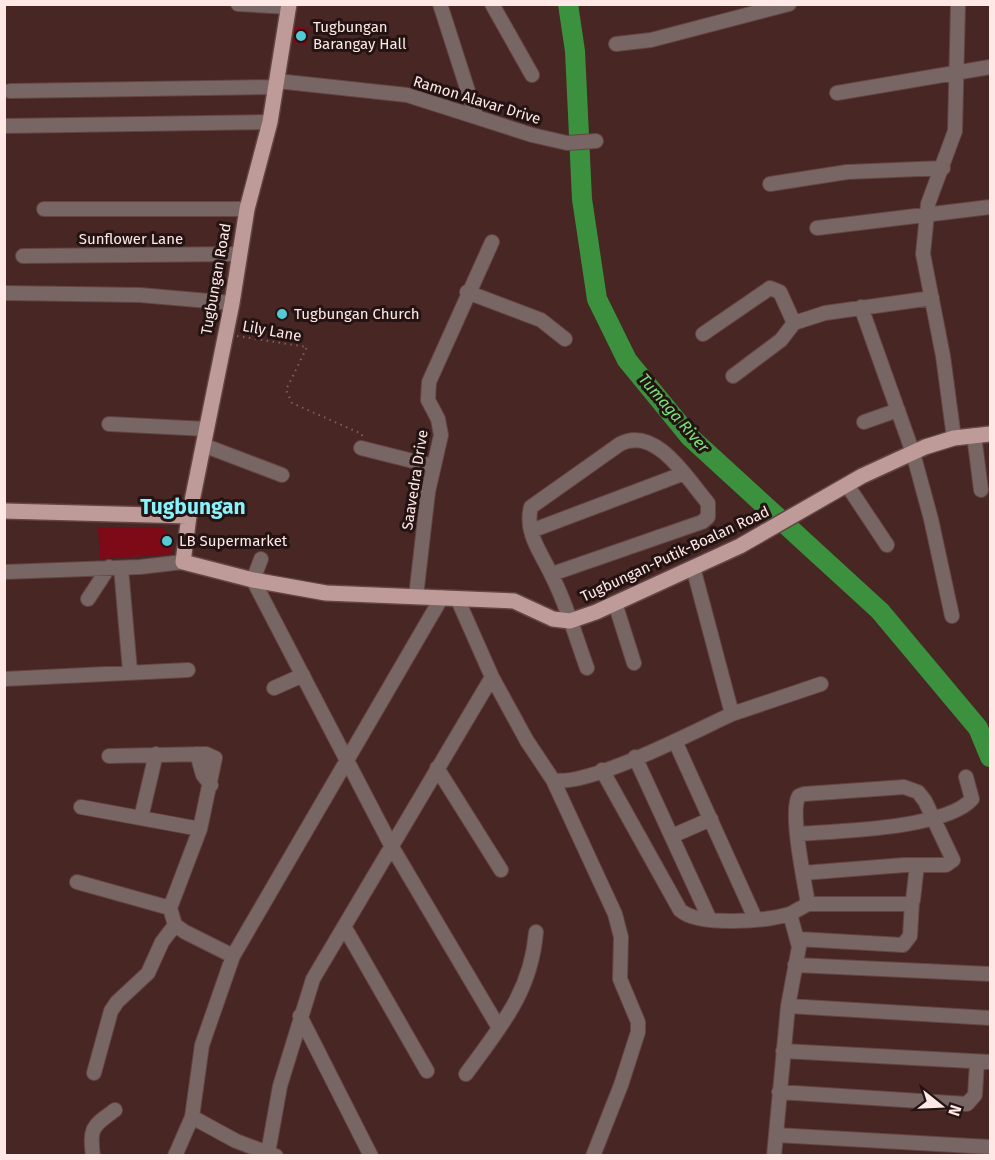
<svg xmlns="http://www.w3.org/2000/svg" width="995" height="1160" font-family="'Fira Sans',sans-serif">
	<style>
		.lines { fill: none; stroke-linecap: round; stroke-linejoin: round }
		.river { stroke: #3b913d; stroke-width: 20 }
		.building { fill: #7e0917 }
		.minor-casing { stroke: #644543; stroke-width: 16 }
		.major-casing { stroke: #644543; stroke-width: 18 }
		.path { stroke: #7f615f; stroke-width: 2; stroke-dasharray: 1.5 4.5; stroke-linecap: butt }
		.minor { stroke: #786665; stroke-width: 14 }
		.major { stroke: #be9b98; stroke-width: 15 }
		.poi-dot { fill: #52cbd7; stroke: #231413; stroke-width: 2 }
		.labels { text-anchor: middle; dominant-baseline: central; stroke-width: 6; stroke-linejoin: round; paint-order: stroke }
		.poi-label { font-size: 15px; fill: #ffe8e6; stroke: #231413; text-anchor: start }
		.street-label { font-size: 15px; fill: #ffe8e6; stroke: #231413 }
		.water-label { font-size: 16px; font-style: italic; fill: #79e479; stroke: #231413 }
		.district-label { font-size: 21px; font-weight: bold; fill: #88f3fd; stroke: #231413 }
	</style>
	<rect width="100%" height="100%" fill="#472624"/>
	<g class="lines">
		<path class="river" d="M568,4L575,51L582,199L597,299L627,360L690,437L880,611L978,728L990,757"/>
	</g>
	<path class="building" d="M295,26L309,29L306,45L293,43Z
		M98,527H162L173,539L172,554L100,559Z"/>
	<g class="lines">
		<defs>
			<path id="minor" d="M238,4L289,7
				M440,4L476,116
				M492,4L532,75
				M616,44L651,40L789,4
				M277,81L407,95L532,135L567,143L596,141
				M10,91L276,87
				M837,93L990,67
				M4,126L270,122
				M770,184L847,172L943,168
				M44,209H247
				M817,228L990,207
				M23,256L239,254
				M467,292L541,320L565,339
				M4,293L140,295L232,303
				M861,307L913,453L931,519L952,616
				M703,334L770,288L780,292L794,323L825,313L932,298
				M733,376L781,340L794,323
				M864,422L898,410
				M109,424L207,429
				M974,435L981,490
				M954,438L943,356L923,254L928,204L955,131L958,4
				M203,445L282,475
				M361,448L433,466
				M847,485L887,545
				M531,531L682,474
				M261,559L253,580L392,847L499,1028
				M693,567L732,714L821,684
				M121,568L130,671
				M4,572L140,567L183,562
				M552,574L702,522L708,517V503C688,480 656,425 620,444L531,507C524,533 542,554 552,576C567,605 576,638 587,668
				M416,596L428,492L441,435L438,419L428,400L429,382L492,242
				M457,598L492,677L527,741L553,780C587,788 697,730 732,714
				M88,599L109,567
				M615,603L634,663
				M4,679L188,670
				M274,688L303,675
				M675,741L755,918
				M197,754L203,775L211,785
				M109,756L206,754L215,758L200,829L170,908L175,925L185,932L233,956
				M635,757L710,920
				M437,768L501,870
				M602,770L680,910C699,927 766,921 790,914L799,947L788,1006L774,1156
				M553,780L615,914L621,937L620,979L638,1022V1032L621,1085L593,1156
				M81,807L200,829
				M141,818L156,754
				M797,834C837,831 946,829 972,799L966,777
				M672,836L711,819
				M77,882L170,908
				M808,904H910L913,900L917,865
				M790,914L808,904C805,884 789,811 799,796L804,794L904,787L918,792L925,801L953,860L946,865H904L803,873
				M345,928L427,1071
				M798,939L903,945L910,936L912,902
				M795,965L990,974
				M788,1006L990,1018
				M300,1016L371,1156
				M783,1051L990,1062
				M94,1073L111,1011L117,1002L148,973L162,942L175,925
				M466,1074C501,1026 531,992 536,932
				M779,1092L967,1104L975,1095L977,1062
				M192,1117L236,1141L276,1156
				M776,1135L990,1147
				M268,1153L280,1086L313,979L492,677
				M93,1156C89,1127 93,1126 115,1110
				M175,1156L192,1117L202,1045L233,956L442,597"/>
			<path id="major" d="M289,4L270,122L247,209L232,303L189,516L183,562L253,580L326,593L514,601L553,619L570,621L596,612L740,546L862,476L925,447L954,438L990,434
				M4,511L189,516"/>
		</defs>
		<use href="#minor" class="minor-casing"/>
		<use href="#major" class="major-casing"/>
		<path class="path" d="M237,336L307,347L286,390L292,403L362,434V438"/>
		<use href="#minor" class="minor"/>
		<use href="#major" class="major"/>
	</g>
	<g class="poi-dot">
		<circle cx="301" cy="36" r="6"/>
		<circle cx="282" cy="314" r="6"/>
		<circle cx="167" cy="541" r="6"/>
	</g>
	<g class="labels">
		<g class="poi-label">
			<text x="313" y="27">Tugbungan<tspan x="313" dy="17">Barangay Hall</tspan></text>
			<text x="294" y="314">Tugbungan Church</text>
			<text x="179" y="541">LB Supermarket</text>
		</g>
		<g class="street-label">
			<text transform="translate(477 100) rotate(17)">Ramon Alavar Drive</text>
			<text x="131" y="239">Sunflower Lane</text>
			<text transform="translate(216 279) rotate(-80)">Tugbungan Road</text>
			<text transform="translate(272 331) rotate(10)">Lily Lane</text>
			<text transform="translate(415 480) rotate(-81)">Saavedra Drive</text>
			<text transform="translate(675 554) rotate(-25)">Tugbungan-Putik-Boalan Road</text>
		</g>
		<g class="water-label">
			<text transform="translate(674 413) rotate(49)">Tumaga River</text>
		</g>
		<g class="district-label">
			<text x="193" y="507">Tugbungan</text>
		</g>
	</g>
	<rect width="995" height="1160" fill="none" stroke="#ffe8e6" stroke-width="12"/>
	<g transform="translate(941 1106) rotate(108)" stroke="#231413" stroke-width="4.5" paint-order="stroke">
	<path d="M0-4.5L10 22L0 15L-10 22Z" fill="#ffe8e6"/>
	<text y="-9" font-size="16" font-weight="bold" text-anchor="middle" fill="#ffe8e6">N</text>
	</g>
</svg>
